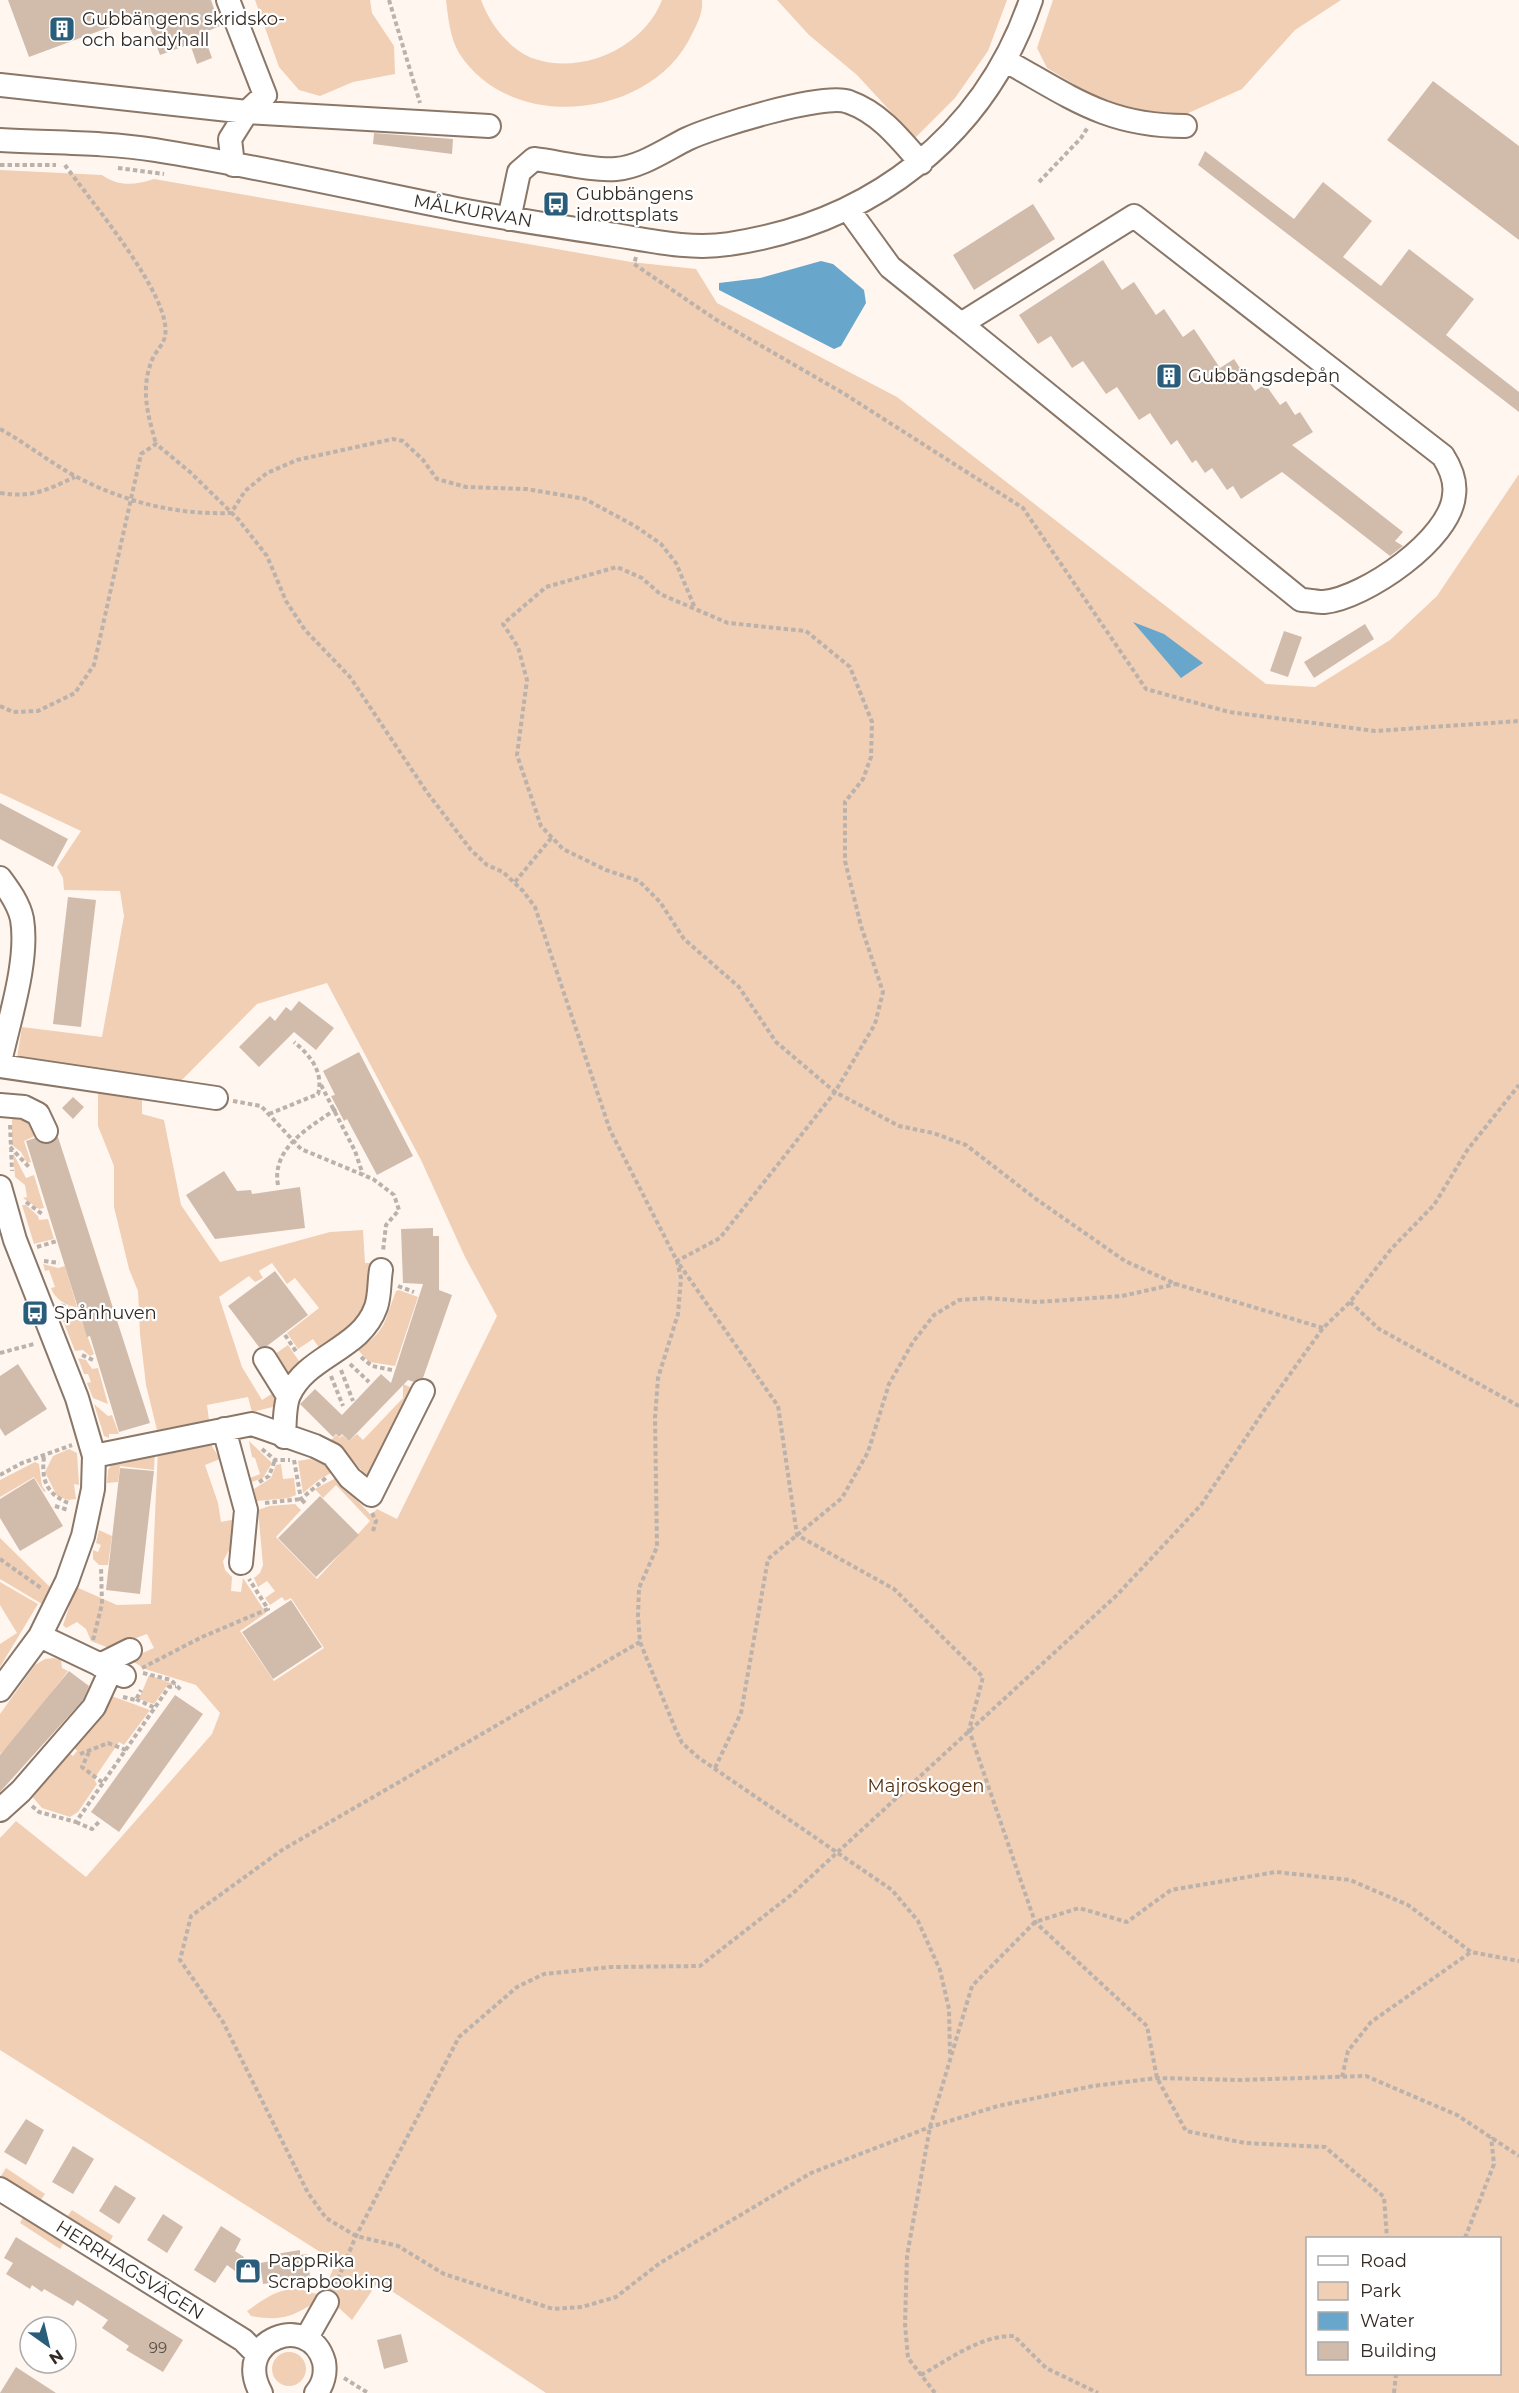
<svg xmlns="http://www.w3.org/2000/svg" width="1519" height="2393" font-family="Montserrat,sans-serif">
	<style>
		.green { fill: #f0cfb5; fill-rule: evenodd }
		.water { fill: #68a6cb }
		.building { fill: #d1bcac }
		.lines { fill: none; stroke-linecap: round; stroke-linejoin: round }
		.minor-casing { stroke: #8a7768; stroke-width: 26 }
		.path { stroke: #bbb2ac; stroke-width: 4; stroke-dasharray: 4.5 3; stroke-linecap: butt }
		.minor { stroke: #fff; stroke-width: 22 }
		.labels { text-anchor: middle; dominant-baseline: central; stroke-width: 4.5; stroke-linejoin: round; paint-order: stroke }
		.number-label { font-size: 15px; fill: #5a4f47 }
		.poi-label { font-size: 18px; fill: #332b25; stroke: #fff; text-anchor: start }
		.street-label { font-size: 18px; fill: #332b25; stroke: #fff }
		.park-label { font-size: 18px; fill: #543110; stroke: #fff }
	</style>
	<rect width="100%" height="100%" fill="#fff6f0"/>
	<path class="green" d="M255,0H370L372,13L394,46L395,74L353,82L320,96L299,90L279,67Z
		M446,0H481C490,24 509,50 535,59C583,75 644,47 662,0H702C703,13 698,22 692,34C653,119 511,135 459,53C450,38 448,17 446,0Z
		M777,0H1007L988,51L955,98L915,138L857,75L809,35Z
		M1053,0H1341L1295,30L1242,89L1184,115H1155L1125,109L1098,99L1047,68L1037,48Z
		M0,170L102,175C119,187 135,185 154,179L631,262L696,269L717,303L897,397L1266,684L1315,687L1390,640L1437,596L1519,474V2393H546L378,2282L352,2320L326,2296C297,2313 287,2323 251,2316L247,2311C263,2300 279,2287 300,2289C310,2291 311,2295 323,2293L336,2262L0,2050V1838L16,1821L86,1877L212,1734L220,1713L196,1685L145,1669L129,1659L154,1648L147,1634L109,1648L91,1641L86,1629L77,1622L66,1628L63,1625L76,1587L117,1605L151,1604L158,1449L208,1440L220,1459L205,1465L218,1503L221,1522L236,1519V1538L223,1561L225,1570L232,1577L231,1591L241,1592L243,1578L266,1613L240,1631L274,1681L324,1648L291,1598L285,1601L282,1597L270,1605L265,1598L275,1591L267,1581L258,1587L254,1578L260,1573L263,1565L258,1510L269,1506L295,1504L301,1510L276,1537L317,1579L370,1521L336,1485L323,1498L315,1489L336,1478L371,1515L377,1509L397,1519L497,1316L465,1257L421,1160L327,983L257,1004L177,1085L17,1058L22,1027L102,1037L124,916L120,891L64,890L63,878L57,867L81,831L0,793ZM1308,2238H1500V2374H1308Z
		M98,1084L142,1096V1114L164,1120L181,1205L220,1262L330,1232L363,1230L365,1263H374L368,1302L360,1321L323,1353L313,1339L298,1349L287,1333L319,1308L295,1278L287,1284L272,1263L259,1271L263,1278L255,1282L249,1276L219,1297L242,1367L262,1400L275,1392L280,1400L277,1406L252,1412L248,1397L207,1405L209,1420L157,1430L146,1385L140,1334L138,1291L129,1269L114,1207V1166L98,1126Z
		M12,1113L35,1120L39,1134L24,1141L31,1162L27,1163L21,1152L12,1145Z
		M13,1153L26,1178L34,1175L44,1208L39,1209L23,1198L27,1197L25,1185L15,1177Z
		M22,1205H26L38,1216L39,1220L48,1219L54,1239L34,1244Z
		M43,1264L58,1268L65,1266L77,1307C67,1307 54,1298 51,1288L55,1287L49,1270L45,1271Z
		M399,1290L418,1297L395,1366L369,1362L357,1349C387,1332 384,1321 396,1291Z
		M61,1307L74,1316L76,1320L81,1319L94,1354L90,1356L83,1350L75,1351L58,1308Z
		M288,1345L301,1364L290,1376L275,1354Z
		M78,1358L86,1360L92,1369L98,1368L108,1404L93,1398L87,1383L91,1382L88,1374H84Z
		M403,1384L415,1389L372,1473L366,1476L348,1454L331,1440L336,1435L340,1438L342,1435L349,1441L357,1434L363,1440L403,1398Z
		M94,1404L108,1416L112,1415L119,1434H109V1438L104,1436Z
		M249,1441L272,1463L263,1478L252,1482L250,1478L260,1474L255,1458L252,1457Z
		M69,1449L77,1453L79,1485L74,1484L76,1499L68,1500L57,1496L45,1472L53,1456Z
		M155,1451L154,1470L120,1466L118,1482L107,1483L108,1470L115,1460Z
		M310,1459L327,1466L331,1473L320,1479L303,1493L298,1461Z
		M35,1462L39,1464L42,1486L46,1491L44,1492L34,1477L0,1497V1480Z
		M281,1464L283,1479L294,1478L296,1495L289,1498L257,1501L254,1489L271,1478L276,1465Z
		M99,1530L112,1536L108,1565H99L93,1559V1550L98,1552L101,1545L96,1543Z
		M0,1538L50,1587L42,1604L0,1579Z
		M0,1582L38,1604L0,1667V1644L17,1633L0,1605Z
		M54,1658L61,1660L62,1668L68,1671L18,1737L0,1754V1714L35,1665L45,1659Z
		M149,1675L173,1684L166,1687L154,1704L139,1699Z
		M109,1695L150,1710L124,1745L119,1742L94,1779L97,1784L78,1812L70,1817L42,1808L30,1794L65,1750L73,1756L77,1751L71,1744Z
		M6,2168L45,2194L40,2201L1,2176Z
		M72,2210L113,2236L109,2243L67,2217Z
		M23,2217L65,2241L60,2249L20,2223Z
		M272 2369a17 17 0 1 1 34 0a17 17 0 1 1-34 0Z"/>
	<path class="water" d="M821,261L833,264L864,290L866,303L841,346L834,349L719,290V283L760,278Z
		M1133,622L1164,634L1203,663L1181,678Z"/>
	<path class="building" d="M8,0H211L220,26L203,33L212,58L197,64L190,44L160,55L145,14L29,57Z
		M1433,81L1519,146V240L1387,140Z
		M374,133L453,139L452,154L373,144Z
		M1205,151L1294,219L1323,182L1372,221L1343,257L1381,286L1409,249L1474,299L1446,335L1519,392V412L1198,165Z
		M1033,204L1055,239L974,290L953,255Z
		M1103,260L1122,290L1134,282L1156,315L1164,309L1183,337L1194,329L1220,368L1234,359L1255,391L1265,384L1280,405L1286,401L1295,415L1300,412L1313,432L1292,445L1403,532L1395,541L1403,546L1390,556L1282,472L1241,499L1233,486L1227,490L1212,468L1205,473L1196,460L1192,463L1177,440L1171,445L1150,413L1139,420L1117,387L1106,394L1083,361L1072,368L1051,336L1038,344L1019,315Z
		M1365,624L1374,639L1314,678L1304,662Z
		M1284,631L1302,637L1288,677L1270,671Z
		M0,803L68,839L53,867L0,839Z
		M68,897L96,900L81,1027L53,1024Z
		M299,1001L334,1028L316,1050L294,1032L259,1067L239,1047L270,1016L275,1021L286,1007L291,1011Z
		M359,1052L413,1156L377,1175L347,1119L344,1121L331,1096L335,1095L323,1071Z
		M73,1097L84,1107L73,1119L62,1108Z
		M58,1137L150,1423L119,1432L90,1336L87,1337L26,1141L35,1138L45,1144Z
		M224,1171L237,1191L251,1190L252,1194L300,1187L305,1228L215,1239L186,1195Z
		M433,1228V1236H439V1290L452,1295L423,1378L414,1382L408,1380L349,1441L342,1434L339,1437L336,1434L333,1437L300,1404L315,1389L342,1415L381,1374L391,1383L423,1284L403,1283L401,1229Z
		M275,1271L308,1315L267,1346L259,1347L228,1306Z
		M18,1364L47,1409L5,1436L0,1428V1376Z
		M120,1468L154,1471L140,1594L106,1590Z
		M34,1478L63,1526L20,1551L0,1518V1499Z
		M320,1496L359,1535L316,1577L278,1538Z
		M291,1600L322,1647L273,1679L242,1632Z
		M69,1671L89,1686L83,1700L0,1792V1755Z
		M175,1695L203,1714L119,1832L91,1812Z
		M26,2119L44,2130L26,2165L4,2152Z
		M73,2146L94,2159L73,2194L52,2182Z
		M115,2185L136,2198L119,2224L99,2211Z
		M163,2214L183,2227L167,2253L147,2240Z
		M221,2226L241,2239L235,2251L244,2257L235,2271L227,2265L215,2283L194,2270Z
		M16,2237L183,2340L163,2372L126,2350L129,2346L102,2328L108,2320L77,2300L73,2306L44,2289L42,2292L32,2285L30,2289L6,2274L13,2263L4,2258Z
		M300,2250V2255L307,2254L310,2277L263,2284L260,2263L277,2260L276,2254Z
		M401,2334L408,2362L384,2369L377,2340Z
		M16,2367L56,2393H0Z"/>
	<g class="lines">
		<defs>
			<path id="minor" d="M228,0L265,95L247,112L230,139L233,165
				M1006,61C1071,97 1107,126 1185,126
				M0,85L247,112L489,126
				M0,140C51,143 105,142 155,150C256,166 356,189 456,209C508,219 562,227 615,235C652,241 692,250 729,244C871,223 984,137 1031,0
				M848,209L890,267L961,324L1134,216L1443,456C1450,467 1456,482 1454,495C1451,539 1365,598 1324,602C1317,602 1309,600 1301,600L961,324
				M509,219L519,172L534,159C559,162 592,171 616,169C641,167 665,150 687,139C712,127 825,92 849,102C880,113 900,139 921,163
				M0,878C9,890 19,904 22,919C29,961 9,1020 0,1062
				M0,1066L216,1098
				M0,1105L24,1107L38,1114L46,1131
				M0,1187L15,1240L77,1398L94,1456L93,1489L83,1536L67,1581L40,1636L0,1690
				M265,1359L288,1396
				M224,1429L246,1510L241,1563
				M284,1437C285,1425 284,1406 289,1395C307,1355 361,1350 376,1307C380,1296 379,1281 381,1270
				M94,1456L252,1424L315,1446L333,1455L350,1478L371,1495L423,1391
				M40,1636L124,1676
				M100,1665L130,1650
				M0,1810L21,1791L94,1707L111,1670
				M0,2189L243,2340L257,2354
				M306,2339L327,2302
				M261,2393C231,2339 310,2311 324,2362C326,2373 323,2385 316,2393"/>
		</defs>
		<use href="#minor" class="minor-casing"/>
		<path class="path" d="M389,0L420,103
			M0,165H56
			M65,165C88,198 173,297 165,336C164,344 155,352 152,360C140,390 148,415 156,444
			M118,168L164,174
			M1039,182L1081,138L1088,127
			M636,257L634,264L715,319L843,393L1023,508L1146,689L1229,712L1375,731L1519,721
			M0,429C26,443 49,462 75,476C124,502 176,515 231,513L245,491L267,473L297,460L393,439L403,441L423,460L437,479L466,487L526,489L585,499L635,526L661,544L676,563L695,608
			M0,493C33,498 46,490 75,477
			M0,706L13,712L38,711L75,693L94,665L141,454L156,444L190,472L238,519L267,556L286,601L305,630L350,677L426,791L471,850L487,865L503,872L523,891L535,907L610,1130L677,1261L681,1278L678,1314L658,1378L655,1418L657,1547L639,1588L638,1616L640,1642L675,1728L682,1743L699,1758L892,1890L918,1921L940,1970L949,2009L950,2056
			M515,882L552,837
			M321,1085L355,1151L363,1175
			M233,1101L261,1106L301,1149L373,1179L394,1195L399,1210L386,1225L383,1251
			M269,1114L318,1094C324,1072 310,1055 294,1042
			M10,1125L12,1171
			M10,1147L29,1167
			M278,1185C271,1148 310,1127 336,1109
			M26,1202L42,1214
			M37,1247L57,1241
			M44,1261L59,1263
			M398,1286L414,1292
			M1350,1302L1379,1329L1519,1406
			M61,1305L74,1311
			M1323,1328L1176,1284L1125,1261L1036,1199L966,1145L933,1133L899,1126L835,1092L776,1042L739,987L684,939L660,902L639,881L606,870L563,849L541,826L517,755L527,680L518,647L503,624L546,587L617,567L642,578L660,594L728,623L806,631L850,667L872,722L871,757L863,779L845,802V861L861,926L883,992L875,1024L835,1092L720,1238L677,1261L778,1406L797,1535L894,1589L983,1677L969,1730L1035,1922L1147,2026L1157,2078L1186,2131L1245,2143L1325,2147L1384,2197L1387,2238
			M285,1335L297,1353
			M0,1353L34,1344
			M82,1355L93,1360
			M361,1357L372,1366L392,1370
			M350,1364L369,1382
			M341,1370L353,1401
			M331,1376L343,1406
			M262,1449L275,1460H290
			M44,1457C41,1481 47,1495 71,1504
			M294,1460L301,1499L327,1477
			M0,1475L22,1463L72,1445
			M259,1482L269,1476L275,1460
			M265,1503L301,1499L305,1503
			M55,1506L68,1510
			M372,1513L376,1521L373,1531
			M0,1559L41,1588
			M93,1640L102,1604L101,1567
			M640,1642L282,1850L191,1916L180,1960L223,2022L308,2193L326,2218L356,2236L398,2246L444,2274L553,2309L582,2307L616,2297L660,2263L811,2173L930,2127L998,2106L1093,2086L1157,2078L1239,2080L1366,2076L1457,2115L1519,2156
			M142,1668L202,1637L268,1609L249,1579
			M143,1673L171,1680L182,1691
			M123,1697L136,1700L141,1690
			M136,1699L155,1708
			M89,1752L82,1767L103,1783
			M80,1754L108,1743L126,1750
			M715,1768L741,1713L768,1559L842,1498L868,1452L889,1384L913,1342L934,1315L959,1300L987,1298L1037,1302L1122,1296L1176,1284
			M32,1806L39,1812L76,1822L169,1687L176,1686
			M76,1822L92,1829L99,1822
			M1342,2077L1348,2051L1371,2022L1471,1952
			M1465,2238L1494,2164L1491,2137
			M335,2286L356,2236L459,2037L517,1987L544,1974L611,1967L700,1966L791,1895L1117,1595L1201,1505L1265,1409L1323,1328L1350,1302L1392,1248L1434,1205L1468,1149L1519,1085
			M921,2375C950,2359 981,2335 1014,2336L1046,2368L1098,2393
			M344,2378L368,2393
			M935,2393L908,2358L905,2324L907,2256L930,2127L972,1986L1035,1922L1079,1908L1127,1922L1171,1890L1276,1872L1350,1880L1408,1905L1471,1952L1519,1961
			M1394,2393L1396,2374"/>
		<use href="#minor" class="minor"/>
	</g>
	<defs>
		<symbol id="building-square" viewBox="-11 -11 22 22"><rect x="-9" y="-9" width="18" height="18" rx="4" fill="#2a5d7a" stroke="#fff"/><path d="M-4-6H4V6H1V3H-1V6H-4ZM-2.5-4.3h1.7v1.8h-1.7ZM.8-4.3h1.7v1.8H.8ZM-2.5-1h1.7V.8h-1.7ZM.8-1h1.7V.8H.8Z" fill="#fff"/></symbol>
		<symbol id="bus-square" viewBox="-11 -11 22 22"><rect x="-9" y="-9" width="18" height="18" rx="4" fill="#2a5d7a" stroke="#fff"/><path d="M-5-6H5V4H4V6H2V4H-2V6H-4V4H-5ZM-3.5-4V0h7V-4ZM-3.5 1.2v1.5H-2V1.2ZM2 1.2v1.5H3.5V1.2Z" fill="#fff"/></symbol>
		<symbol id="shop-square" viewBox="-11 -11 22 22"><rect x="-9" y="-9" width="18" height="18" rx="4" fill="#2a5d7a" stroke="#fff"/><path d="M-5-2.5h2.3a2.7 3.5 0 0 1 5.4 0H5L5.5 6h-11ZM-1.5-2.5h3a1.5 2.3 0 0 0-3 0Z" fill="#fff"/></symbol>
	</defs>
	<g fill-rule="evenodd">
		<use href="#building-square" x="47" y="14" width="30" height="30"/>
		<use href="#bus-square" x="541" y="189" width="30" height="30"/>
		<use href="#building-square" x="1154" y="361" width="30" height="30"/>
		<use href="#bus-square" x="20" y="1298" width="30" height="30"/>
		<use href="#shop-square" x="233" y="2256" width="30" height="30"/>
	</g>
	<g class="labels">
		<g class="number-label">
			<text x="158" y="2347">99</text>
		</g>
		<g class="poi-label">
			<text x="82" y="19">Gubbängens skridsko-<tspan x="82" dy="21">och bandyhall</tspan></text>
			<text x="576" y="194">Gubbängens<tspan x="576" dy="21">idrottsplats</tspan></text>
			<text x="1188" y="376">Gubbängsdepån</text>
			<text x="54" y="1313">Spånhuven</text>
			<text x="268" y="2261">PappRika<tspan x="268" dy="21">Scrapbooking</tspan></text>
		</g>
		<g class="street-label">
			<text transform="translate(473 211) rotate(10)">MÅLKURVAN</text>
			<text transform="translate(130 2270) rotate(32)">HERRHAGSVÄGEN</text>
		</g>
		<g class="park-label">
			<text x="926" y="1786">Majroskogen</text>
		</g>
	</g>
	<rect x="1306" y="2237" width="195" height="138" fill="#ffffff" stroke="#adaaa8" stroke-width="1.5"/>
	<rect x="1318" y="2256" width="30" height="9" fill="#ffffff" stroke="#adaaa8" stroke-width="1.5"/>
	<text x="1360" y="2267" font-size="18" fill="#332b25">Road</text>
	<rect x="1318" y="2282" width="30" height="18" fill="#f0cfb5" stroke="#adaaa8" stroke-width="1.5"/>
	<text x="1360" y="2297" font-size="18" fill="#332b25">Park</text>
	<rect x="1318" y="2312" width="30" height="18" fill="#68a6cb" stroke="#adaaa8" stroke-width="1.5"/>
	<text x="1360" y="2327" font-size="18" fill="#332b25">Water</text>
	<rect x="1318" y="2342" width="30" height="18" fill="#d1bcac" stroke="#adaaa8" stroke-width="1.5"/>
	<text x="1360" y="2357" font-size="18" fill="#332b25">Building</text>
	<g transform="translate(48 2345) rotate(146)"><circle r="28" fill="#ffffff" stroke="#adaaa8" stroke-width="1.5"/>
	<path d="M0-4.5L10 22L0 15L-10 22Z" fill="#2a5d7a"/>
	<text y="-9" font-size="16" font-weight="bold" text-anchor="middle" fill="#332b25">N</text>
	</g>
</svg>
